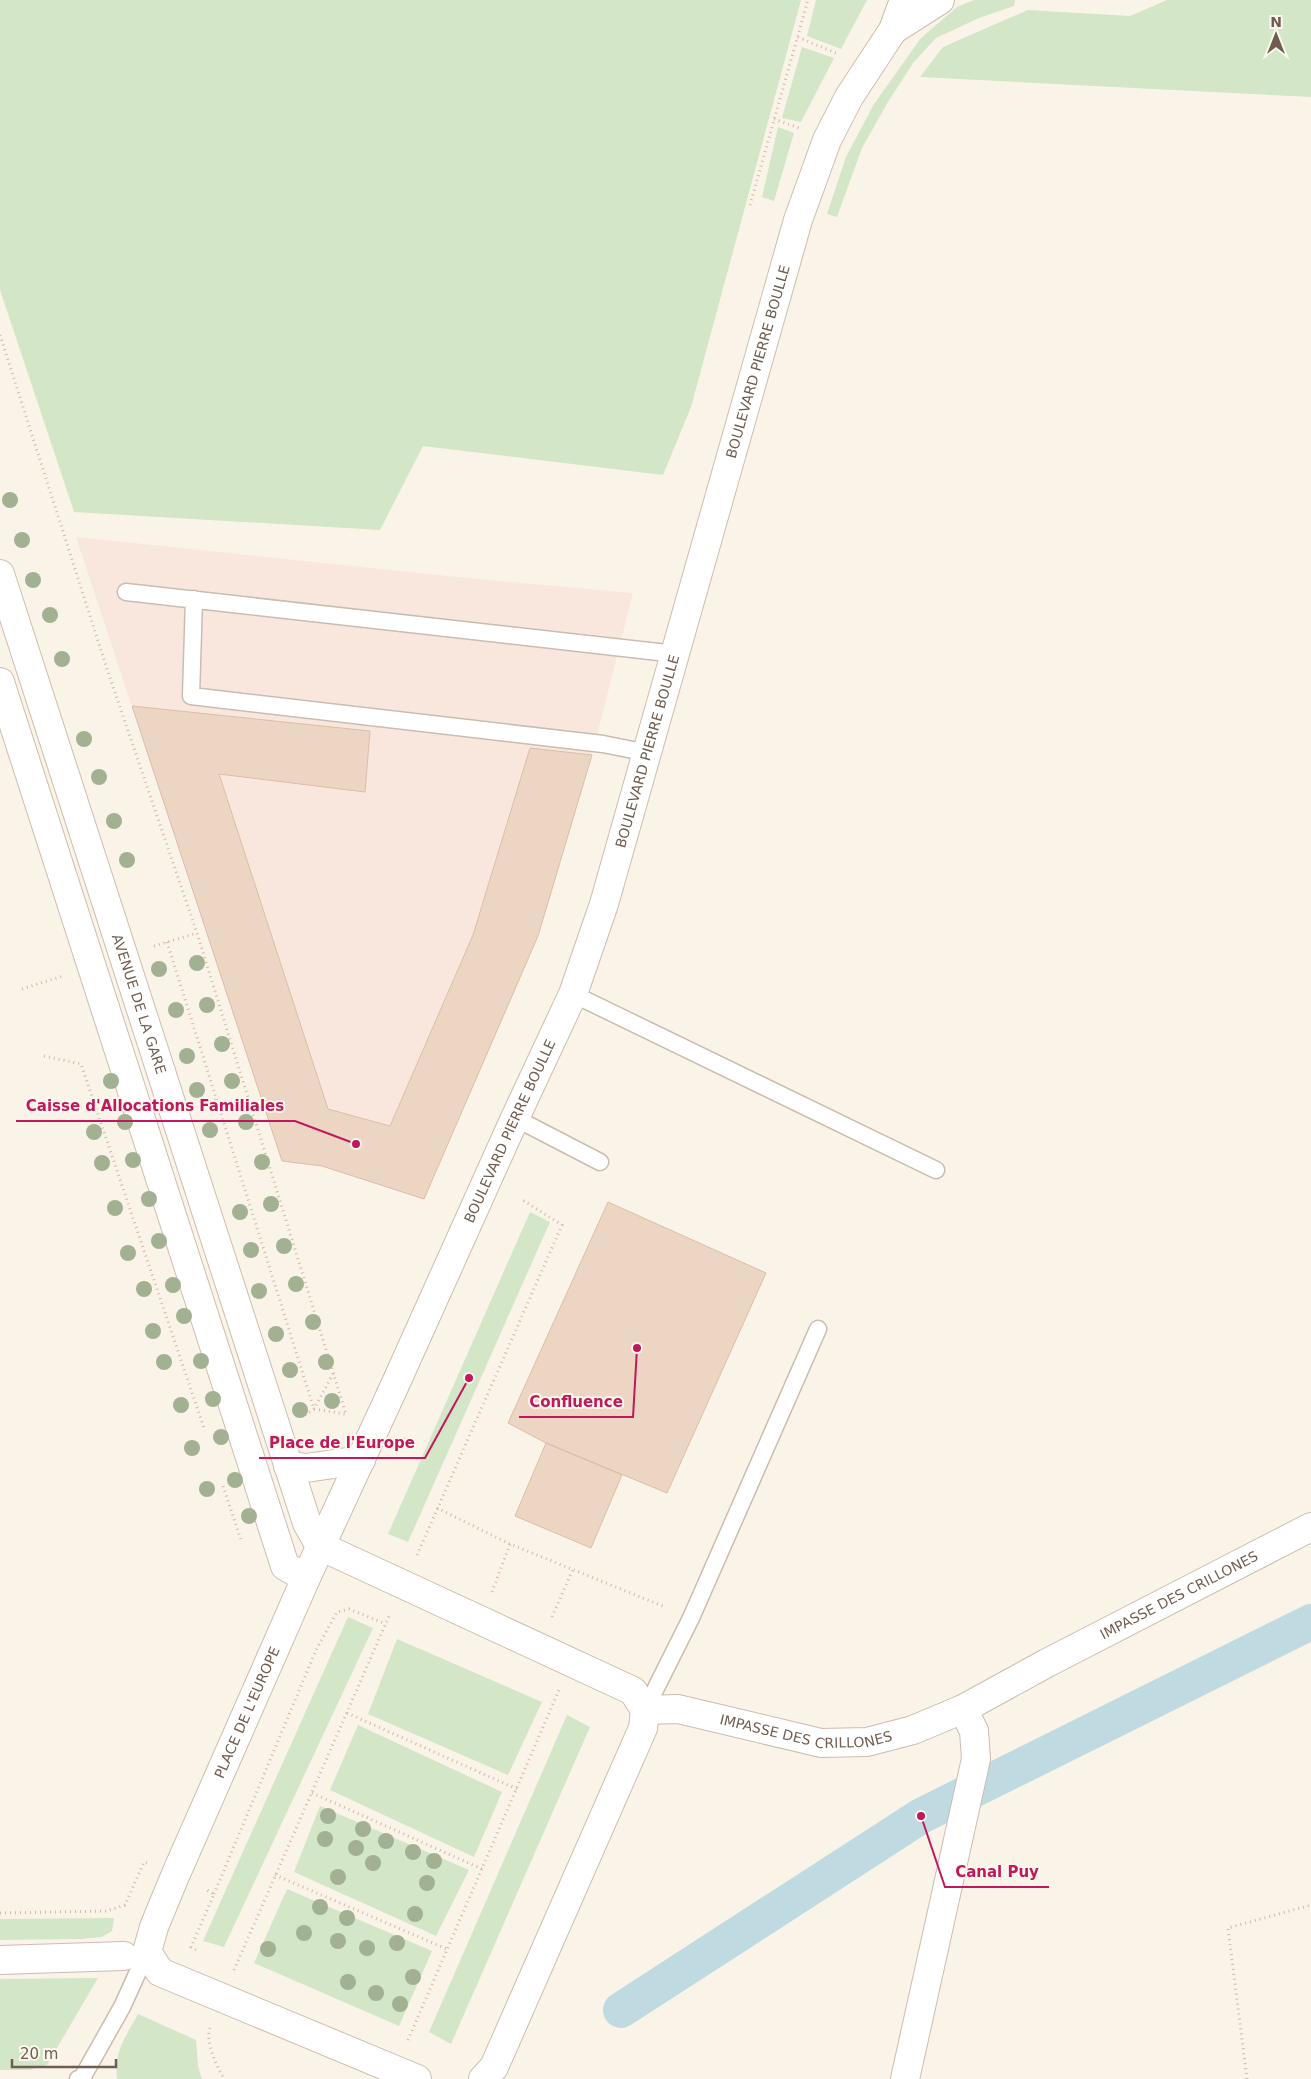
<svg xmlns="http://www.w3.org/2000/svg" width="1311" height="2079" font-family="'DejaVu Sans',sans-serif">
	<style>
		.commercial { fill: #f9e7de }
		.green { fill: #d3e6c8 }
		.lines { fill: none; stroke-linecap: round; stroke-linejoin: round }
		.canal { stroke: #bfdbe1; stroke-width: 36 }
		.building { fill: #ecd5c3; stroke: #ddbda6 }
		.lane-casing { stroke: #cbbcb0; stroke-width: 19 }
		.street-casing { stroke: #cbbcb0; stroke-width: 30 }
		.secondary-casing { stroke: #cdbdae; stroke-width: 30 }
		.path { stroke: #d1b9a7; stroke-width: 3; stroke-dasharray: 1 4; stroke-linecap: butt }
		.lane { stroke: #fff; stroke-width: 16 }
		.street { stroke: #fff; stroke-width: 28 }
		.secondary { stroke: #fff; stroke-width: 28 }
		.tree { fill: #a1b192 }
		.labels { text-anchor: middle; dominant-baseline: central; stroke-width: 4; stroke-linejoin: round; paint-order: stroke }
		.street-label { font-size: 14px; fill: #715d4f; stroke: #fdf8ee }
		.leader { fill: none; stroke: #c2185b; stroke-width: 2 }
		.callout-dot { fill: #c2185b; stroke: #fdf8ee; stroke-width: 2 }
		.callout-label { font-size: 15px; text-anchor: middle; font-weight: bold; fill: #c2185b; stroke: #fdf8ee; stroke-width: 4; stroke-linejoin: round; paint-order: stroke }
	</style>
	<rect width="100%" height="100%" fill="#faf4e8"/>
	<path class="commercial" d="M76,537L467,578L633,593L592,755L538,936L424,1199L322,1166L282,1161Z"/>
	<path class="green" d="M0,0H801L691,407L663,475L423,446L380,530L74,512L0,290Z
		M816,0H867L841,49L807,36Z
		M974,0H1015L1014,6L979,18L936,38L913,63L888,102L862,148L837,217L827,214L846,157L874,104L921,38L957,7Z
		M1167,0H1311V97L920,77L943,47L1028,10L1130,16Z
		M802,47L834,58L801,122L782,118Z
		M778,127L794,133L774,201L762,197Z
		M530,1212L550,1222L408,1542L388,1534Z
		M348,1617L373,1628L224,1947L203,1941Z
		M397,1639L542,1702L508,1775L368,1714Z
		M567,1715L590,1727L451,2044L429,2032Z
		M358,1725L502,1792L474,1857L330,1790Z
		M320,1806L469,1870L436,1936L294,1872Z
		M287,1889L432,1951L399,2026L254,1963Z
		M114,1918L112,1931L102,1937L80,1939L0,1940V1919Z
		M98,1978L47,2065L30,2070H0V1979Z
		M138,2014L196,2040L198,2066L202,2079H117C114,2051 125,2038 138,2014Z"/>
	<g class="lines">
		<path class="canal" d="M621,2010L921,1816L1311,1622"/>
	</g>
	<path class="building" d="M132,706L370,731L365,792L219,774L328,1109L390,1126L473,935L530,748L592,755L538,936L424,1199L322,1166L282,1161Z
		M608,1202L766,1273L667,1493L546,1443L508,1423Z
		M546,1443L622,1475L591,1548L515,1516Z"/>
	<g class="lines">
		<defs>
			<path id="lane" d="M126,592L676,654
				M194,599L191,696L603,744L648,753
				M573,994L936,1170
				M515,1118L600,1162
				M645,1710L691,1618L818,1329
				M78,2079L82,2078L122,2007L147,1952"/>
			<g id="street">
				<path id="s1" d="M645,1710L678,1709L821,1743L867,1742L913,1730L963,1709L1047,1663L1311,1527"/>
				<path d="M905,2079L976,1759L974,1731L963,1709"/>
			</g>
			<g id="secondary">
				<path d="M893,30L940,0"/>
				<path id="s2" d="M0,574L307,1523L320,1546"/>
				<path d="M0,682L285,1566L306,1578"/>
				<path d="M288,1466L306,1468L361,1460"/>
				<path d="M320,1546L633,1691L645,1710L643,1728L494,2067L483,2079"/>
				<path d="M0,1960L124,1956"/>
				<path id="s3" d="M417,2079L160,1972L147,1952L154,1927L175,1876L306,1578L395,1385L515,1118L573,994L604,904L798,220L827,140L849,97L893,30L904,0"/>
			</g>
		</defs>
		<use href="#lane" class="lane-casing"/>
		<use href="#street" class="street-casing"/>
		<use href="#secondary" class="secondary-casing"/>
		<path class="path" d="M798,37L838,54
			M774,119L799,128
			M750,205L808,0
			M0,335L108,672L197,933L346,1414
			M167,942L314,1409
			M154,946L197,933
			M22,989L63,976
			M44,1056L81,1064L205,1431
			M205,1103L217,1099
			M314,1409L345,1414
			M305,1415L314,1409L333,1374
			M404,1439L412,1443
			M223,1486L241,1540
			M437,1508L510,1544L665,1607
			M417,1555L562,1225L521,1199
			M492,1592L510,1544
			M552,1617L573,1569
			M347,1713L517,1789
			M312,1793L482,1869
			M275,1875L447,1949
			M214,1894L316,1650L337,1612L349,1609L386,1624
			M0,1913L107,1911L125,1905L144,1862L147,1863
			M196,1950L191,1947L214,1894L205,1889
			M234,1970L390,1614
			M210,2028C205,2043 217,2066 224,2079
			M408,2040L559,1690
			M1247,2079L1228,1928L1311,1905"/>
		<use href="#lane" class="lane"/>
		<use href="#street" class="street"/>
		<use href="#secondary" class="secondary"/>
	</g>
	<g class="tree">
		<circle cx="10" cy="500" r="8"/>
		<circle cx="22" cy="540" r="8"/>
		<circle cx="33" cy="580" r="8"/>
		<circle cx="50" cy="615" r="8"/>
		<circle cx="62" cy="659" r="8"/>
		<circle cx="84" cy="739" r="8"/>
		<circle cx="99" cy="777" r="8"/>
		<circle cx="114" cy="821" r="8"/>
		<circle cx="127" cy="860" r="8"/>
		<circle cx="197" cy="963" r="8"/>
		<circle cx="159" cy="969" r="8"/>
		<circle cx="207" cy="1005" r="8"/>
		<circle cx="176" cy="1010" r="8"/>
		<circle cx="222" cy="1044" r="8"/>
		<circle cx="187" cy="1056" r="8"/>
		<circle cx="111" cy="1081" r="8"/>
		<circle cx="232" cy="1081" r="8"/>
		<circle cx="197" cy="1090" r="8"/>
		<circle cx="125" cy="1122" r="8"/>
		<circle cx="246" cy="1122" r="8"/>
		<circle cx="210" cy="1130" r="8"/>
		<circle cx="94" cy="1132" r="8"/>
		<circle cx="133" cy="1160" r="8"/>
		<circle cx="262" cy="1162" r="8"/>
		<circle cx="102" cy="1163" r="8"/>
		<circle cx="149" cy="1199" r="8"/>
		<circle cx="271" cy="1204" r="8"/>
		<circle cx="115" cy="1208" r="8"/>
		<circle cx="240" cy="1212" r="8"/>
		<circle cx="159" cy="1241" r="8"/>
		<circle cx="284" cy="1246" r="8"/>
		<circle cx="251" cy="1250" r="8"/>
		<circle cx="128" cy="1253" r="8"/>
		<circle cx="296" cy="1284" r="8"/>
		<circle cx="173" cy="1285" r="8"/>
		<circle cx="144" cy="1289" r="8"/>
		<circle cx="259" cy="1291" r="8"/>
		<circle cx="184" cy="1316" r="8"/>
		<circle cx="313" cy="1322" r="8"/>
		<circle cx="153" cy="1331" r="8"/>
		<circle cx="276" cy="1334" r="8"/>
		<circle cx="201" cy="1361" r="8"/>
		<circle cx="164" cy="1362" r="8"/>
		<circle cx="326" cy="1362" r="8"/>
		<circle cx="290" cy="1370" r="8"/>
		<circle cx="213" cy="1399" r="8"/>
		<circle cx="332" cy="1401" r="8"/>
		<circle cx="181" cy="1405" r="8"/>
		<circle cx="300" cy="1410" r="8"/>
		<circle cx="221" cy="1437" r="8"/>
		<circle cx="192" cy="1448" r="8"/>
		<circle cx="235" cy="1480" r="8"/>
		<circle cx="207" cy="1489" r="8"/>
		<circle cx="249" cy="1516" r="8"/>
		<circle cx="328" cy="1816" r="8"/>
		<circle cx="363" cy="1829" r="8"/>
		<circle cx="325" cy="1839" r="8"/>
		<circle cx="386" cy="1841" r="8"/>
		<circle cx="356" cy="1848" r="8"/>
		<circle cx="413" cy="1852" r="8"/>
		<circle cx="434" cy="1861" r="8"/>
		<circle cx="373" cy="1863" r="8"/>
		<circle cx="338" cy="1877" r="8"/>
		<circle cx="427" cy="1883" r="8"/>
		<circle cx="320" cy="1907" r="8"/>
		<circle cx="415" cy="1914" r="8"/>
		<circle cx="347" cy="1918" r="8"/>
		<circle cx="304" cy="1933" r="8"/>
		<circle cx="338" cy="1941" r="8"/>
		<circle cx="397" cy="1943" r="8"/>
		<circle cx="367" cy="1948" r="8"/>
		<circle cx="268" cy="1949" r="8"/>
		<circle cx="413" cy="1977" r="8"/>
		<circle cx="348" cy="1982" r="8"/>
		<circle cx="376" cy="1993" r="8"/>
		<circle cx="400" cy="2004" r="8"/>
	</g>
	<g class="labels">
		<g class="street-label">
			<text stroke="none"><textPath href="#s3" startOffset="2010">BOULEVARD PIERRE BOULLE</textPath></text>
			<text stroke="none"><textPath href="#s3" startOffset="1605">BOULEVARD PIERRE BOULLE</textPath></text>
			<text stroke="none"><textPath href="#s2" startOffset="452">AVENUE DE LA GARE</textPath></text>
			<text stroke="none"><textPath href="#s3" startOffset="1200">BOULEVARD PIERRE BOULLE</textPath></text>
			<text stroke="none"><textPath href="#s1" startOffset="572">IMPASSE DES CRILLONES</textPath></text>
			<text stroke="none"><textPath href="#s3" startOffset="562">PLACE DE L'EUROPE</textPath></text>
			<text stroke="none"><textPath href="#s1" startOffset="164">IMPASSE DES CRILLONES</textPath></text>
		</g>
	</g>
	<path class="leader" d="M356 1144L295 1121H16M637 1348L633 1417H519M469 1378L425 1458H259M921 1816L945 1887H1049"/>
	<g class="callout-dot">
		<circle cx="356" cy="1144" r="5"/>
		<circle cx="637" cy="1348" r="5"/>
		<circle cx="469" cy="1378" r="5"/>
		<circle cx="921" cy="1816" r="5"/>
	</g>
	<g class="callout-label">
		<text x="155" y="1111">Caisse d'Allocations Familiales</text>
		<text x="576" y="1407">Confluence</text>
		<text x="342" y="1448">Place de l'Europe</text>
		<text x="997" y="1877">Canal Puy</text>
	</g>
	<g transform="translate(1276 35)" stroke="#fdf8ee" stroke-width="4" paint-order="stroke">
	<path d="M0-4L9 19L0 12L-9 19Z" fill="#715d4f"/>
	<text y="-8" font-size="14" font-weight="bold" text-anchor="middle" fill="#715d4f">N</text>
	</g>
	<path d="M12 2059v8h104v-8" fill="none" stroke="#715d4f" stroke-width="2.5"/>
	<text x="20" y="2059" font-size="15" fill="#715d4f" stroke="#fdf8ee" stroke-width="4" paint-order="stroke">20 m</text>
</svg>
